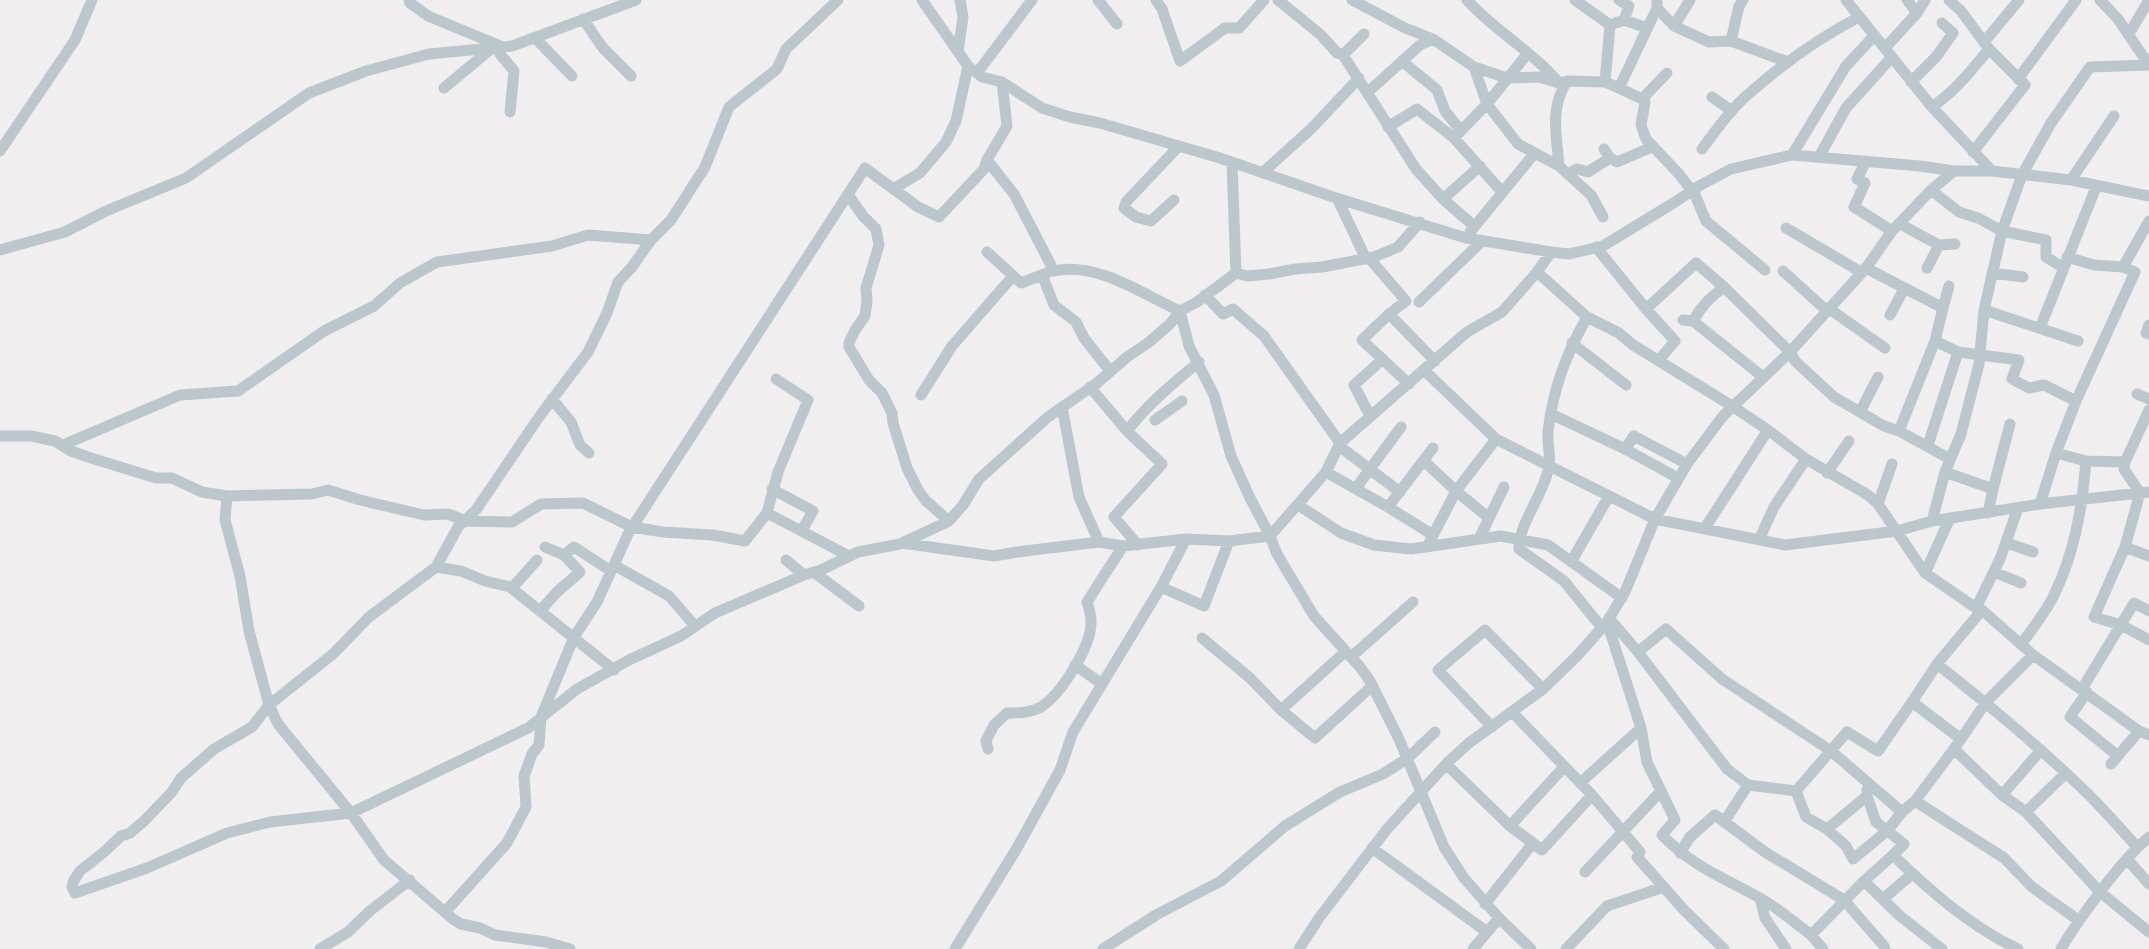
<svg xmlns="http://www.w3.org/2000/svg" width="2149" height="949" font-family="Rubik,sans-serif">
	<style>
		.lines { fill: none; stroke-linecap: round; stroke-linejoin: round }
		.minor { stroke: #bcc6cd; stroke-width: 11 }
	</style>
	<rect width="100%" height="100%" fill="#f0eeee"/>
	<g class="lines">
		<path class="minor" d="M409,0L410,3L428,16L503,47L500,54L514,71L510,112
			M922,0L968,66L982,77L1002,82L1042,108L1070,117L1100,123L1220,158L1333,197L1466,238L1551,252L1569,254L1603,246L1675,202L1699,186L1731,169L1792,155L1920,166L1954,171H1992L2071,180L2149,196
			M1098,0L1117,24
			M1156,0L1162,9L1180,61L1225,28H1239L1264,0
			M1278,0L1321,35L1337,53L1343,55L1416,169L1443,199L1474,226
			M1352,0L1405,28L1433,39L1474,67L1487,104L1518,144L1559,166L1591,195L1603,217
			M1467,0C1495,31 1532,51 1559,83
			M1575,0L1610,25L1624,20L1647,28
			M1619,0L1629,6L1624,20
			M1657,0V8L1619,88L1642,99L1645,102L1641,125L1646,139L1679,174L1692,191
			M1846,0L1932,107L1992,171
			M1907,0L1917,13
			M1949,0L1961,11L1989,49
			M2100,0L2118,19L2149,65
			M1657,8L1674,26L1709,42L1731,41L1788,62
			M583,19L603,48L631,76
			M1674,26L1690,0
			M2129,34L2149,0
			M535,38L572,76
			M1731,41L1739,6L1743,0
			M1985,41L2019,0
			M1885,48L1917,13L1925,0
			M958,51L963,17L960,0
			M1343,55L1364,34
			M1402,61L1437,90L1445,111L1461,131
			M1474,67L1507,78L1539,77L1559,83L1569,81L1605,82L1619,88
			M977,73L1032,0
			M2018,79L2076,0
			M1002,82L1007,126L987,160L1014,194L1054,271C1096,261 1142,294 1180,311L1189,346L1214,395L1231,456L1250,498L1270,536L1277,554L1314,616L1360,667L1370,681L1399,739L1444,847L1464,878L1499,918L1531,949
			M1605,82L1610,25
			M1911,82L1936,57L1953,33L1942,23
			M444,88L492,48
			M1368,92L1420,45L1433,39
			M1712,97L1732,111
			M1642,99L1667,73
			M1932,107C1955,91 1971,71 1989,49L2025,85L1973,152
			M1388,127L1417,109L1454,138L1502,192
			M1454,138L1487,104L1528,53
			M1604,149L1610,158L1617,162L1652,147
			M1702,149C1717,129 1732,107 1752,91C1784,63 1821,37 1859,17
			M0,151L75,40L92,0
			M1792,155L1846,66L1874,36
			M1819,157L1846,108L1892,57
			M1866,161L1857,179L1865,183L1854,207L1892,231
			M1232,163L1236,273
			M1559,166C1557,136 1549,109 1567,81
			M1262,173L1311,129L1359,78
			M1568,174L1577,169L1588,172L1610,158
			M2071,180L2114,116
			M893,189L920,173L946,142L956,121L968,66
			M1693,190L1706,221L1765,270
			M1931,190L1959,212L1978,218L2002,231L2046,240V257L2064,268
			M849,196L863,216L876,229L879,245L866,288L867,301L865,316L855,330L849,343V347L869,380L882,393L892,413L893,423L907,468L918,490L926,501L949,521
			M1337,198L1366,259
			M1443,199L1480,166
			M1174,200L1151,221L1136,217L1124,208L1126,202L1179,146
			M1900,224L1939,245L1955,244
			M1786,228L1861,272
			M1470,232L1534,154
			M651,240L632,267L618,282L607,313L588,352L539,417L476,510L458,527L436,567L369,617L333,654L269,705L252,727L214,749L181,778L171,793L144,821L130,833L121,836L104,852L80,871L73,882L72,887L75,893L147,868L227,833L270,822L351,813L528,728L577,689L629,660L681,636L715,613L804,575L821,570L858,552L900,544L949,521L963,505L979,479L1048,417L1097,383L1127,357L1148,343L1170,324L1180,311L1197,302L1236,273L1247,276L1269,274L1295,269L1322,267L1374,257L1398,247L1420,222
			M1596,247L1646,309L1675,341L1659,360
			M0,250L65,232L106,211L186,178L309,93L366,71L429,54L512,46L636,0
			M987,252L1021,283L1047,273
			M1369,258L1406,301L1389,314L1362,340L1409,384
			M2123,267L2149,221
			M1866,268L1943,308L1935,341L1899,431
			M1927,268L1939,245
			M1783,271L1827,311
			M1537,272L1587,317L1619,333L1633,345L1732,406L1768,430L1806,459L1868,495L1878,504L1925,573L1976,608L1982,610L1937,664L1912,702L1961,739L1954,749L2002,795L2026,812L2100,892L2149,932
			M1992,273L2023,277
			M1042,275L1054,305L1076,322L1084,338L1110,371
			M1205,295L1223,314L1233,309L1264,336L1340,443
			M1419,302L1482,241
			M1828,308L1885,348
			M1943,308L1949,286
			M1646,309L1696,263L1724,287L1790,352L1795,361L1834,397L1884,426L1899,431L1950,459
			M1984,310L2078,341
			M1389,314L1435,361
			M1890,315L1904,289
			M1587,317C1566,355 1553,388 1548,432C1547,444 1551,456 1549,467C1544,494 1518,525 1519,549L1564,581L1602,628
			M1683,320L1693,321L1763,377
			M1693,321C1701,306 1711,297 1724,287
			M2149,325L2146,333L2149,334
			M2040,328L2096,187
			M1572,343L1626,385
			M1958,352L2019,360L2012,379L2029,388L2044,385L2076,401
			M1425,371L1496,439L1655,519L1785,545L1897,531L1932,521L2040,504L2149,492
			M776,379L808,400L778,472L767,513L849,556
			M1090,387L1127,431L1162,464L1114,517L1138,545
			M2137,394L2149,399
			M921,395L952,346L1013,276
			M552,399L571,422L580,445L589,453
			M1062,407L1079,497L1099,542
			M1860,412L1878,377
			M1551,414L1625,449L1678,478
			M1370,416L1354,385L1383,359
			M1155,420L1182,401
			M1127,431C1148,404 1172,384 1199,362
			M0,436H31L55,441L71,451L91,458L156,478H172L202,492L227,496L312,494L328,490L360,500L424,515L448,514L466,521L512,522L541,504L583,503L632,527L663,532L713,535L745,541L767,513
			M63,445L180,395L238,391L324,331L374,306L400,283L437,262L552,246L588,235L651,240L671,220L705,167L729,107L777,69L786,49L838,0
			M1928,445L1958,352L1935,341
			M1339,446L1400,492
			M1625,449L1634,436L1687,464
			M2056,453L2086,461L2125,462L2124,469L2140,493L2125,547L2094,617L2121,625L2149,640
			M1424,461L1456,491L1489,518
			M2125,462L2149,410
			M1326,472L1388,507L1433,535
			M1945,472L1993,489L1988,513
			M1827,473L1849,441
			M1356,488L1401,427
			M772,489L813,511L802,530
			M1993,489L2010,424
			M227,496L225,520L240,576L249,631L269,705L278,724L351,813L384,860L453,919L461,924L480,928L495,935L546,942L570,949
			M1878,504L1892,464
			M2040,504L2056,453L2076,401L2135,272L2123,267L2094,265L2067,257
			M1298,505L1341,533L1374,545L1411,549L1501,536L1548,545L1622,598
			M1388,507L1433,448
			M1932,521L1945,472L1961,434L1979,364L1984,310L2002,231L2022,175L2051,123L2090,67L2149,65
			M1705,528L1768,430
			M1479,539L1504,487
			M1759,540L1774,507L1806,459
			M902,543L994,556L1017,552L1099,542L1123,546L1186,539L1229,541L1270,536L1326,472L1340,443L1467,332L1502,312L1537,272L1551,252
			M2007,543L2033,552
			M1427,547L1456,491L1496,439
			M2125,547L2149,556
			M564,555L574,547L611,571
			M786,560L804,575
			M1571,562L1609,496
			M614,565L669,596L695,626
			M436,567L461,571L485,581L510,587L614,670
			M1994,572L2021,583
			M815,573L859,606
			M1925,573L1950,518
			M1161,587L1204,606L1229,541
			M512,588L537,560
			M1976,608L2000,559L2018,508
			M541,610L557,592L580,572L564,555L545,547
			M1982,610L2033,655L2139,731L2149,735
			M1609,618L1638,652L1727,769L1748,785L1796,791L1806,817L1827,829L1846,846L1853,859L1887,831L1902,812L1915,801L2004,858L2032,887L2078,920
			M1607,622L1641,728L1647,762L1675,820L1662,835C1692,866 1722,877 1758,897C1777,907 1794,922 1811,935L1864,881L1900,916L1942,949
			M1202,638L1250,678L1281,710L1346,651
			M2022,643C2033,628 2046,612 2054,595C2075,552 2082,508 2086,461
			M1638,652L1666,629L1722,679L1831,751L1902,812
			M1351,657L1413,602
			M1937,664C1989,705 2040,747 2088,794C2105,811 2121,829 2137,847
			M1075,665L1102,684
			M2082,689L2134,603L2149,611
			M2087,692L2070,717L2118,756
			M1281,710L1315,738L1372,686
			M1513,713L1592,795L1640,852L1637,857L1684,910L1724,949
			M1492,727L1438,670L1485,630L1543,689
			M1961,739L1986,702L2033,655
			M988,749L986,741L994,725L1007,713C1019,713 1030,713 1041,707C1061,694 1092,646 1091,621C1091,615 1089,608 1087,602L1123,546
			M2111,764L2139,731
			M1447,765L1510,826L1542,850L1592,795
			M1580,783L1641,728
			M1796,791L1847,732L1878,751L1912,702
			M2002,795L2041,750
			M1867,796L1876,822L1904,844L1893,855C1930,891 1971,927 2018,949
			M1915,801L1954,749
			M2026,812L2066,773
			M1724,822L1748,785
			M1510,826L1564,767
			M1827,829L1867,796V790
			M1372,848L1487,932
			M1680,853L1690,837L1715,815L1765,852L1844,900L1884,946L1885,949
			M2127,859L2149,884
			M1585,872L1661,791
			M1864,881L1893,855
			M1760,898L1765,918L1786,949
			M1883,899L1912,874
			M1485,904L1533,843
			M446,911L507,843L526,807L524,776L532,754L539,745L541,717L574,637L597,602L629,532L865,168L918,207L939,217L984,169L987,160
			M1811,935L1823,949
			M320,949L348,932L371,910L410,880
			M955,949L1017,848L1060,770L1073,732L1161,587L1186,539
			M1103,949L1156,915L1221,881L1285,826L1340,792L1383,774L1408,758L1435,732
			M1299,949L1319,918L1387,829L1449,761L1469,743L1543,689L1577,656L1607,622L1625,592L1655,519L1687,464L1723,416L1790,352L1866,268L1892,231L1931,190L1954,171
			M1473,949L1499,918
			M1566,949L1607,906L1664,887
			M2061,949C2073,928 2086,911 2100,892C2115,872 2130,853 2149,837"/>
	</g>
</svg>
